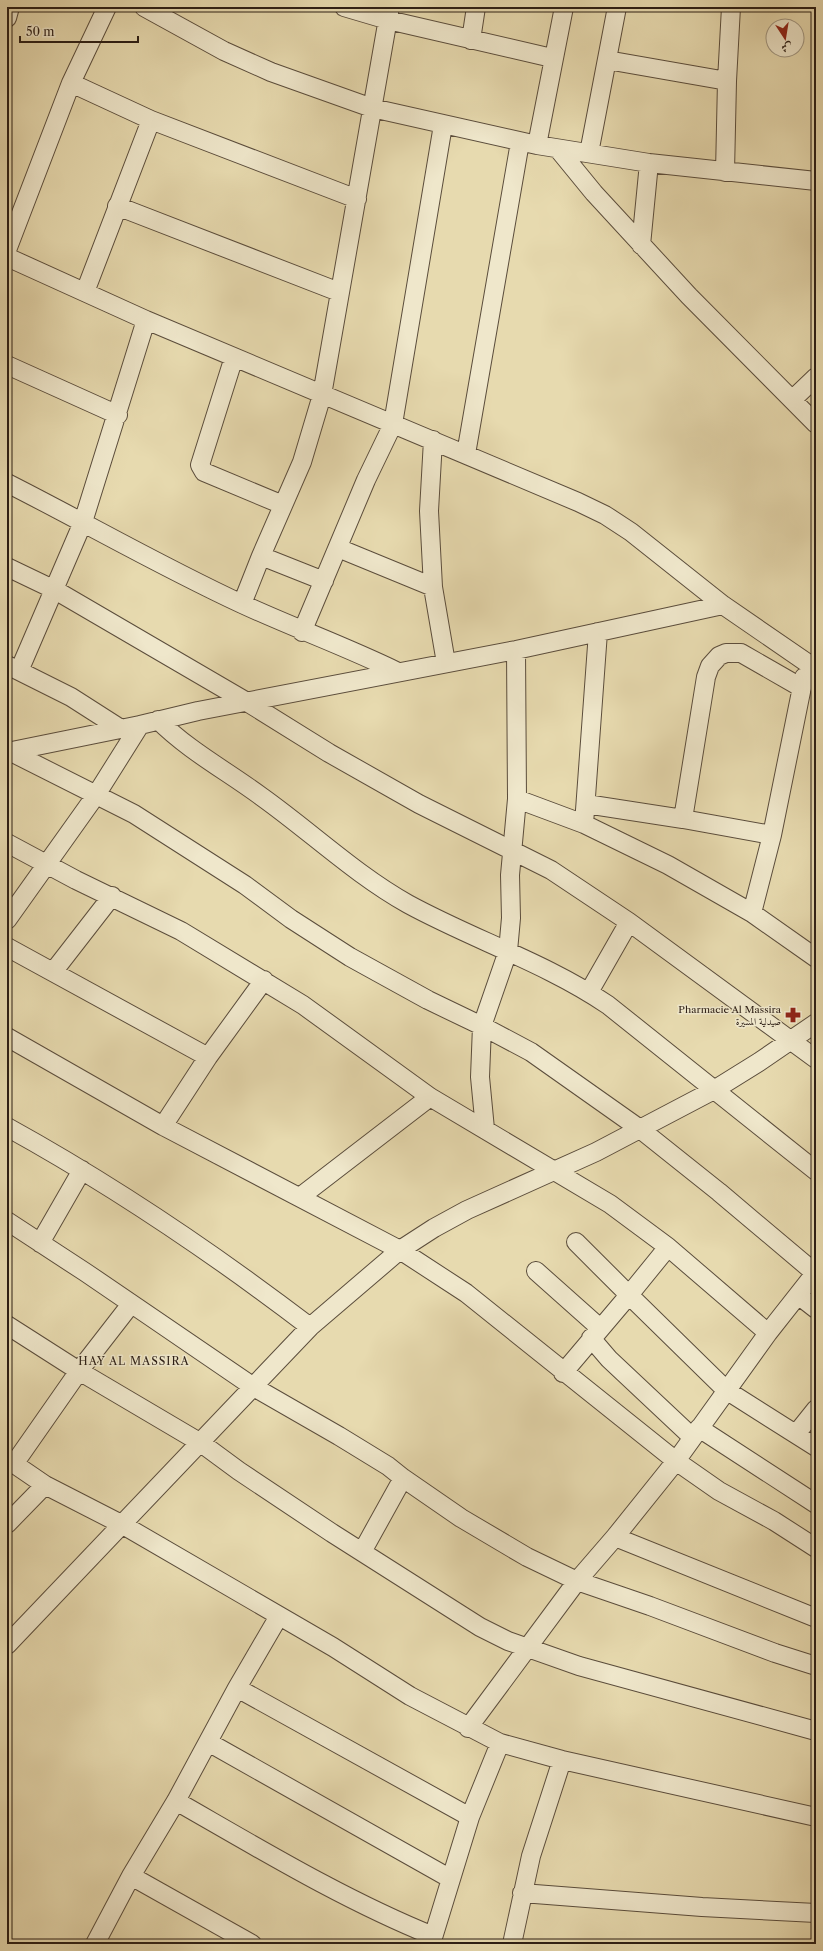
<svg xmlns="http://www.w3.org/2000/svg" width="823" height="1951" font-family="'Libre Caslon Text',Amiri,serif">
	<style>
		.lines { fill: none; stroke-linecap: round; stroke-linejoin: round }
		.minor-casing { stroke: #5b4d3c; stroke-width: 20 }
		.minor { stroke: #efe7cb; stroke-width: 18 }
		.labels { text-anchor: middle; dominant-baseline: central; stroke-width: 3; stroke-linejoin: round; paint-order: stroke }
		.poi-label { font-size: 10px; fill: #2c1e15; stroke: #efe7cb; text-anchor: end }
		.neighbourhood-label { font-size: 11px; letter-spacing: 1px; fill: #2c1e15; stroke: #efe7cb }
	</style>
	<rect width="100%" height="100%" fill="#e7daaf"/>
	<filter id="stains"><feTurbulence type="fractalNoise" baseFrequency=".005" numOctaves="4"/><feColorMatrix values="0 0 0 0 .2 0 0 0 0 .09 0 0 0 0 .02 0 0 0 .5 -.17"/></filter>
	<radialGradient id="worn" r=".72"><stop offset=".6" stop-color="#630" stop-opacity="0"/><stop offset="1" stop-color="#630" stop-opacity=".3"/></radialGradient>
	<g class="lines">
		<defs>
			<path id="minor" d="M144,7L224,51L271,72L372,108L537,145L649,163L816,181
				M344,7L388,20L552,58
				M7,18L10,7
				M471,40L476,7
				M607,60L727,81
				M71,83L151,120L357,199
				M537,145L564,7
				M558,149L594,193L689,296L816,424
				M589,153L617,7
				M725,172L727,81L731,7
				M117,206L339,292
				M641,245L649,163
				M7,250L71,83L107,7
				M7,257L146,320L578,502L605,515L631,532L723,605L816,669
				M85,292L151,120
				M234,357L200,465L204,472L283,505
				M7,365L118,415
				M793,399L816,377
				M433,440L429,511L433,587L446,663
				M466,454L520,142
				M7,483C86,523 162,567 242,604C294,628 347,647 398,672
				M338,548L433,587
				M261,556L324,581
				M7,567L55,590L247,702L329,753L419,804L551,870L629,922L816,1059
				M242,604L261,556L302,462L322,395L390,7
				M302,632L366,480L393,424L443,125
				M7,665L71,697L121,729
				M19,671L83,522L146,320
				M158,720C189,751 227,771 262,797C311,832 356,875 408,904C474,940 546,963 608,1005L816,1171
				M7,750L134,814L245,885L291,919L350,957L428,1000L482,1026L531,1052L640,1129L719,1192L815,1273
				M7,752L140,725
				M517,799L584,824L668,865L752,913L816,958
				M586,804L683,819L772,835
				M683,819L706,677L710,666L719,656L726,653H741L802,688
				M584,824L598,632
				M7,843L76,880L181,931L303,1005L430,1097L610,1204L668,1247L768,1333
				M752,913L772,835L804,677
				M7,920L96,795L140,725L198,711L516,650L723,605
				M7,947L208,1057
				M53,972L112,896
				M589,992L629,922
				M7,1037L163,1126L400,1250L466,1293L676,1461L719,1491L774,1521L816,1548
				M163,1126L208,1057L264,980
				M7,1127C114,1186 213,1253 310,1327
				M485,1129L480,1077L482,1026L508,951L511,918L510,875L517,799L516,650
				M300,1197L430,1097
				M7,1221L85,1272L252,1386L339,1436L388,1466L403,1478L461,1518L527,1557L577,1581L650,1606L775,1653L816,1666
				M40,1243L82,1170
				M668,1247L629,1295L726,1390L816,1447
				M536,1271L600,1328
				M798,1295L816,1309
				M7,1325L79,1371L201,1443L239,1471L332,1533L480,1627L508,1641L579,1666L816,1731
				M591,1338L609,1359L692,1437
				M563,1373L629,1295L576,1242
				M699,1428L816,1504
				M796,1434L816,1409
				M7,1459L45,1485L123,1525L333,1647L410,1696L500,1743L562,1760L816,1817
				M14,1464L79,1371L131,1304
				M7,1524L45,1485
				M615,1537L816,1618
				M362,1552L403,1478
				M7,1645L310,1327L400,1250L434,1228L467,1210L596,1152L714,1090L759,1062L816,1023
				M237,1688L470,1817
				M468,1728L577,1581L615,1537L676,1461L768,1333L816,1272
				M208,1742L451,1879
				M176,1801C260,1849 344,1900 433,1936
				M131,1876L252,1944
				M522,1893L702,1907L816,1913
				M95,1944L131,1876L176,1801L237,1688L279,1616
				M431,1944L470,1817L500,1743
				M512,1944L531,1856L562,1760"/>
		</defs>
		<use href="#minor" class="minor-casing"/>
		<use href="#minor" class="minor"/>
	</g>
	<defs>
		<symbol id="pharmacy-bare" viewBox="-9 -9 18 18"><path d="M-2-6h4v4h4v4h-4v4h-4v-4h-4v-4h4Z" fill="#8f2418" stroke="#efe7cb" stroke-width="2.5" paint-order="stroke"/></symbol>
	</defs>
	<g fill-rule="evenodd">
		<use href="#pharmacy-bare" x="782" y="1004" width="22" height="22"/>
	</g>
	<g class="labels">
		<g class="poi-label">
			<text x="781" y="1009">Pharmacie Al Massira<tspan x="781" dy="12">صيدلية المسيرة</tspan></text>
		</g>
		<g class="neighbourhood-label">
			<text x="134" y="1361">HAY AL MASSIRA</text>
		</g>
	</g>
	<rect width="823" height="1951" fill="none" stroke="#e7daaf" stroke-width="24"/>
	<rect x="8" y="8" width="807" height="1935" fill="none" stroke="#2c1e15" stroke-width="2"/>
	<rect x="12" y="12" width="799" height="1927" fill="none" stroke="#2c1e15"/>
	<g transform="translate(785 38) rotate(168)"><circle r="19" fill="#efe7cb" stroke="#a19782"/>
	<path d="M0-3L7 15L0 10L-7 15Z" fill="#8f2418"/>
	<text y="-6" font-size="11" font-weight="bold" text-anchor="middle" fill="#2c1e15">ش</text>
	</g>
	<path d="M20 36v6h118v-6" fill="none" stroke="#2c1e15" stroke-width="2"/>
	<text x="26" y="36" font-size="12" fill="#2c1e15" stroke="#efe7cb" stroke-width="3" paint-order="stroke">50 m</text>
	<rect width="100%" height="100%" filter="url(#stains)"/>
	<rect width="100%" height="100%" fill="url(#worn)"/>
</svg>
